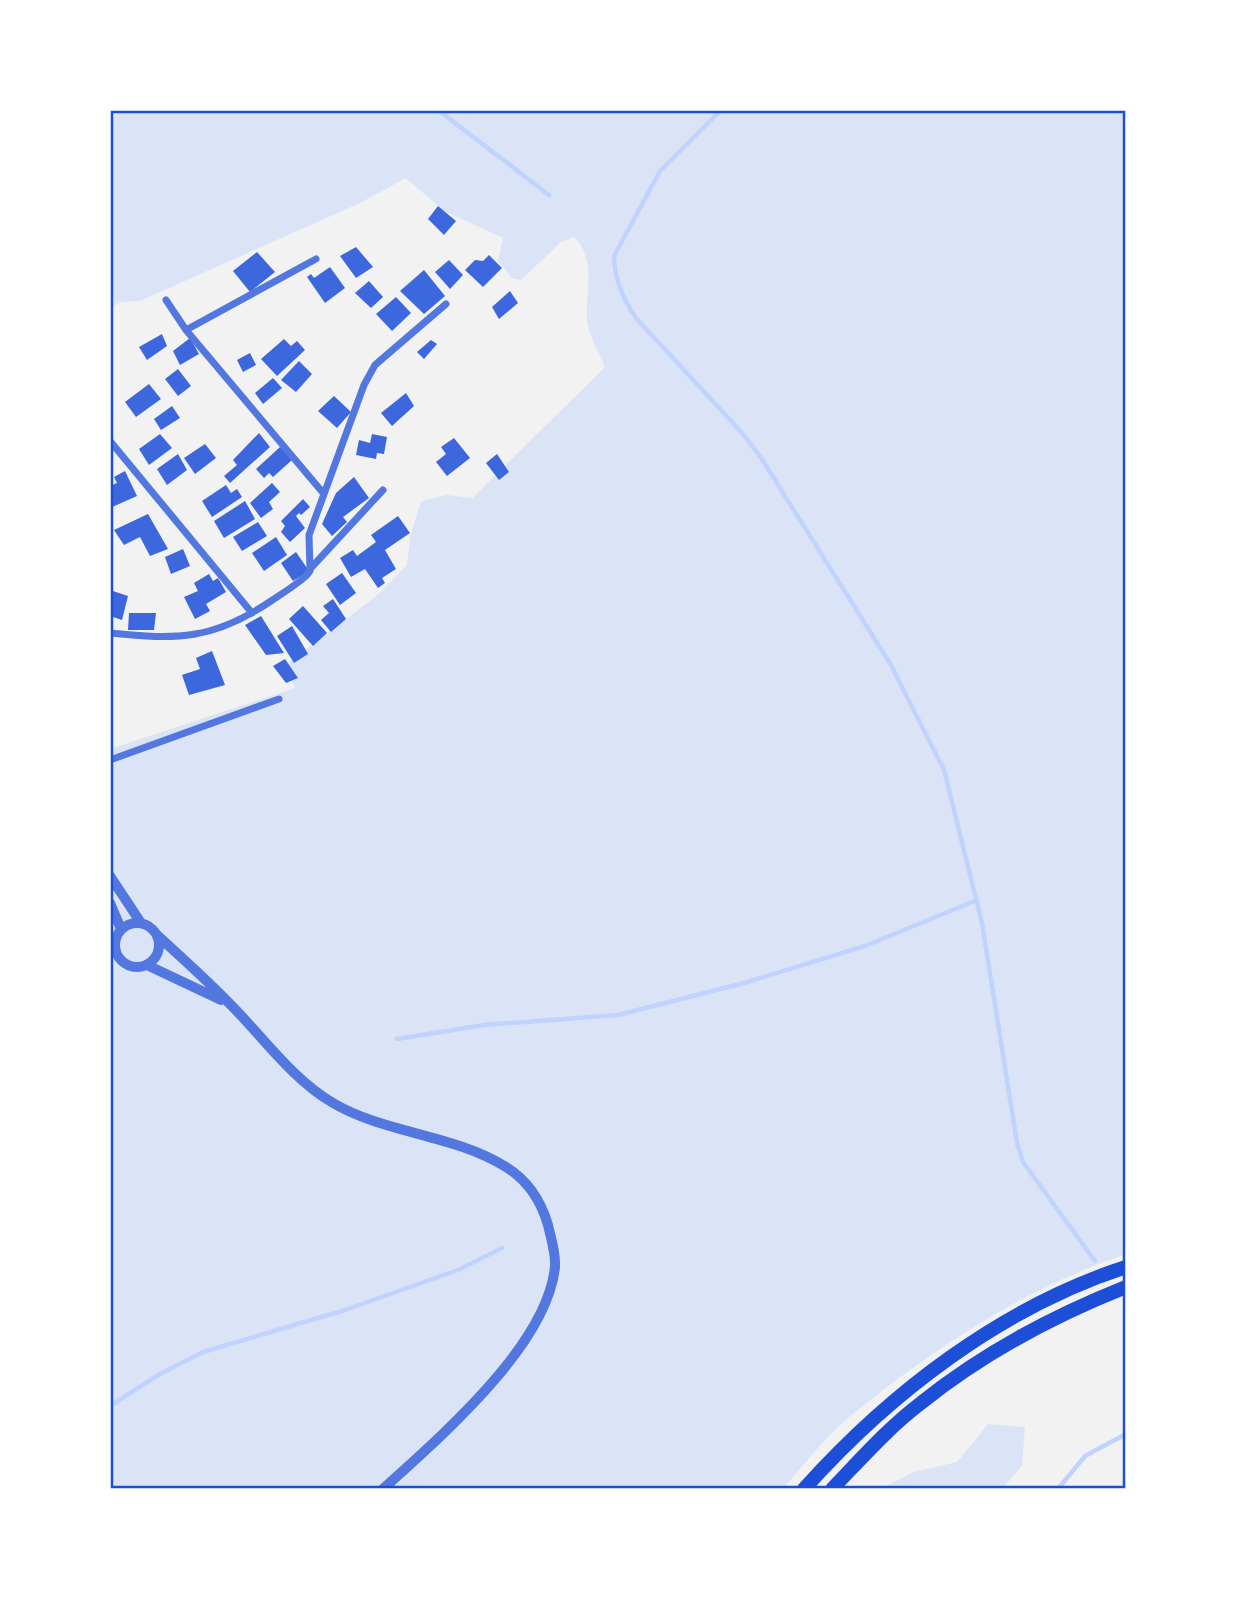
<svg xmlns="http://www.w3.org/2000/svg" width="1236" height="1599" font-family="Raleway,sans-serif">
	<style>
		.green { fill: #dbe4f7 }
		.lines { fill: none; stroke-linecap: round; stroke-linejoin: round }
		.stream { stroke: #bfd3fe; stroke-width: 4.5 }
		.building { fill: #3d67dc }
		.minor { stroke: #5277de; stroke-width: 7 }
		.tertiary { stroke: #5277de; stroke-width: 10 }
		.primary { stroke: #1d4ed8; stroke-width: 14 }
		.neatline { fill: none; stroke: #1d4ed8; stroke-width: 2.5 }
	</style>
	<rect width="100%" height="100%" fill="#f2f2f2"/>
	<path class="green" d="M110,110H1126V1254C1023,1289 931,1350 848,1418C824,1438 804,1465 783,1489H110V749L295,688L285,665L379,594L407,565L410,537L421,501L447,495L472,498L605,367C599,353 589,336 587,321C585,292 597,260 574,237L561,242L521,280L512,278L498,261L503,238L444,211L406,178L360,203L140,301L121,302L110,308Z
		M988,1424L1025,1427L1022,1466L1002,1489H881L913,1472L957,1462Z"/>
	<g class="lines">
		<path class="stream" d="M438,110L549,195
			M721,110L660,171L614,256C614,279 623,299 636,318L744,435L763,461L891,665L944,770L982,923L1017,1143L1023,1162L1095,1261
			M397,1039L484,1025L618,1015L744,983L865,946L977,900
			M110,1406L160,1374L203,1352L345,1310L458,1270L502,1248
			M1058,1489L1085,1456L1126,1434"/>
	</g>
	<path class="building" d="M438,206L456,221L444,235L428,219Z
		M356,247L373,267L356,278L340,256Z
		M257,252L275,272L250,292L233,271Z
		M489,255L502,268L483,287L465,270L475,260L483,261Z
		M449,260L463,275L450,289L435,272Z
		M330,267L345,288L325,303L307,277L311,274L314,278Z
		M424,270L445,296L424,314L400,291Z
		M369,281L383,297L371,308L355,293Z
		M510,291L518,303L499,319L492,307Z
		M396,297L411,313L392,331L376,314Z
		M162,334L167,346L147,360L139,347Z
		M190,338L199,354L180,365L173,351Z
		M284,339L291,346L297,341L305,350L277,376L261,359Z
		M431,340L437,344L424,359L417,352Z
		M250,353L256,365L243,372L237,360Z
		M299,361L312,374L296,392L281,380Z
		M178,369L191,386L178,396L165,379Z
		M273,378L282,388L263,404L255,393Z
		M149,384L161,399L136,417L125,402Z
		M406,393L414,406L392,426L381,413Z
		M334,396L351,412L337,428L318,411Z
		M172,406L180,418L161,430L154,419Z
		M259,433L270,447L230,483L224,476L237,465L233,460Z
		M160,434L172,448L149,465L139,449Z
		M372,434L387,437L384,454L377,453L376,459L356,455L359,440L370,443Z
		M454,438L470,458L447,476L436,462L446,454L441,447Z
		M205,444L216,458L195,474L184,458Z
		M280,447L292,460L273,477L269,473L264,478L256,469Z
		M178,454L187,470L167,485L157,469Z
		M497,454L509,472L499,480L486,463Z
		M125,471L137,496L110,508V486L117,483L114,477Z
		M354,477L369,498L343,517L347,522L332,536L322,524L336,493Z
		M272,483L280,492L269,502L273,509L261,518L250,503Z
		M226,485L231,493L237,489L242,497L212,517L202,501Z
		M303,499L310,507L301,515L299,513L296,516L305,528L290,542L281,532L285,526L281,521Z
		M245,501L255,519L224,538L214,521Z
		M148,514L168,549L150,556L140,537L124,545L114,530Z
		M398,516L410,533L385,550L396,569L382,578L385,583L378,588L365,569L351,577L340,558L353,550L357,556L376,542L371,535Z
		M258,522L267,536L242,551L233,537Z
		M276,537L287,555L264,571L252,553Z
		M183,549L190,566L171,574L165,557Z
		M296,552L309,571L293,581L281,563Z
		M342,573L356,593L340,605L326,584Z
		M209,574L213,581L218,578L226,592L206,604L210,611L195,619L184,597L198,591L194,583Z
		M110,590L128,596L122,620L110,616Z
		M333,599L346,619L331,632L321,620L329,613L323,606Z
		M303,606L327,633L313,646L289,619Z
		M129,613H156L154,630H128Z
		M261,616L284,653L266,655L245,625Z
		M292,626L308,654L294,663L277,636Z
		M212,651L225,685L189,695L182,675L200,669L196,658Z
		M285,659L298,678L286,683L273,666Z"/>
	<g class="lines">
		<path class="minor" d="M166,300L186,330L324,494
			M186,330L316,259
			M110,441L252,613
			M310,569L383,490
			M110,633C177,640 213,640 271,601C283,593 296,585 306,576L310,571L309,535L364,385L375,365L446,304
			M110,760L279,699"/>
		<path class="tertiary" d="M110,876L141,923
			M110,903L121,929
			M115 945a22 22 0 1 1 44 0a22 22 0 1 1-44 0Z
			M157,935C182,958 207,980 230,1004C263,1037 292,1079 333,1103C386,1134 453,1134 506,1167C527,1180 541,1201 548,1225C551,1239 556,1253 555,1267C547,1346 440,1437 383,1489
			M147,965L221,1000"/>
		<path class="primary" d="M804,1489C890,1393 1002,1307 1126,1267
			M832,1489C861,1459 888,1428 921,1403C982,1354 1053,1316 1126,1287"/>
	</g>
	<rect width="1236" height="1599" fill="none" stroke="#ffffff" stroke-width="224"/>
	<rect x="112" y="112" width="1012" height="1375" class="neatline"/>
</svg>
